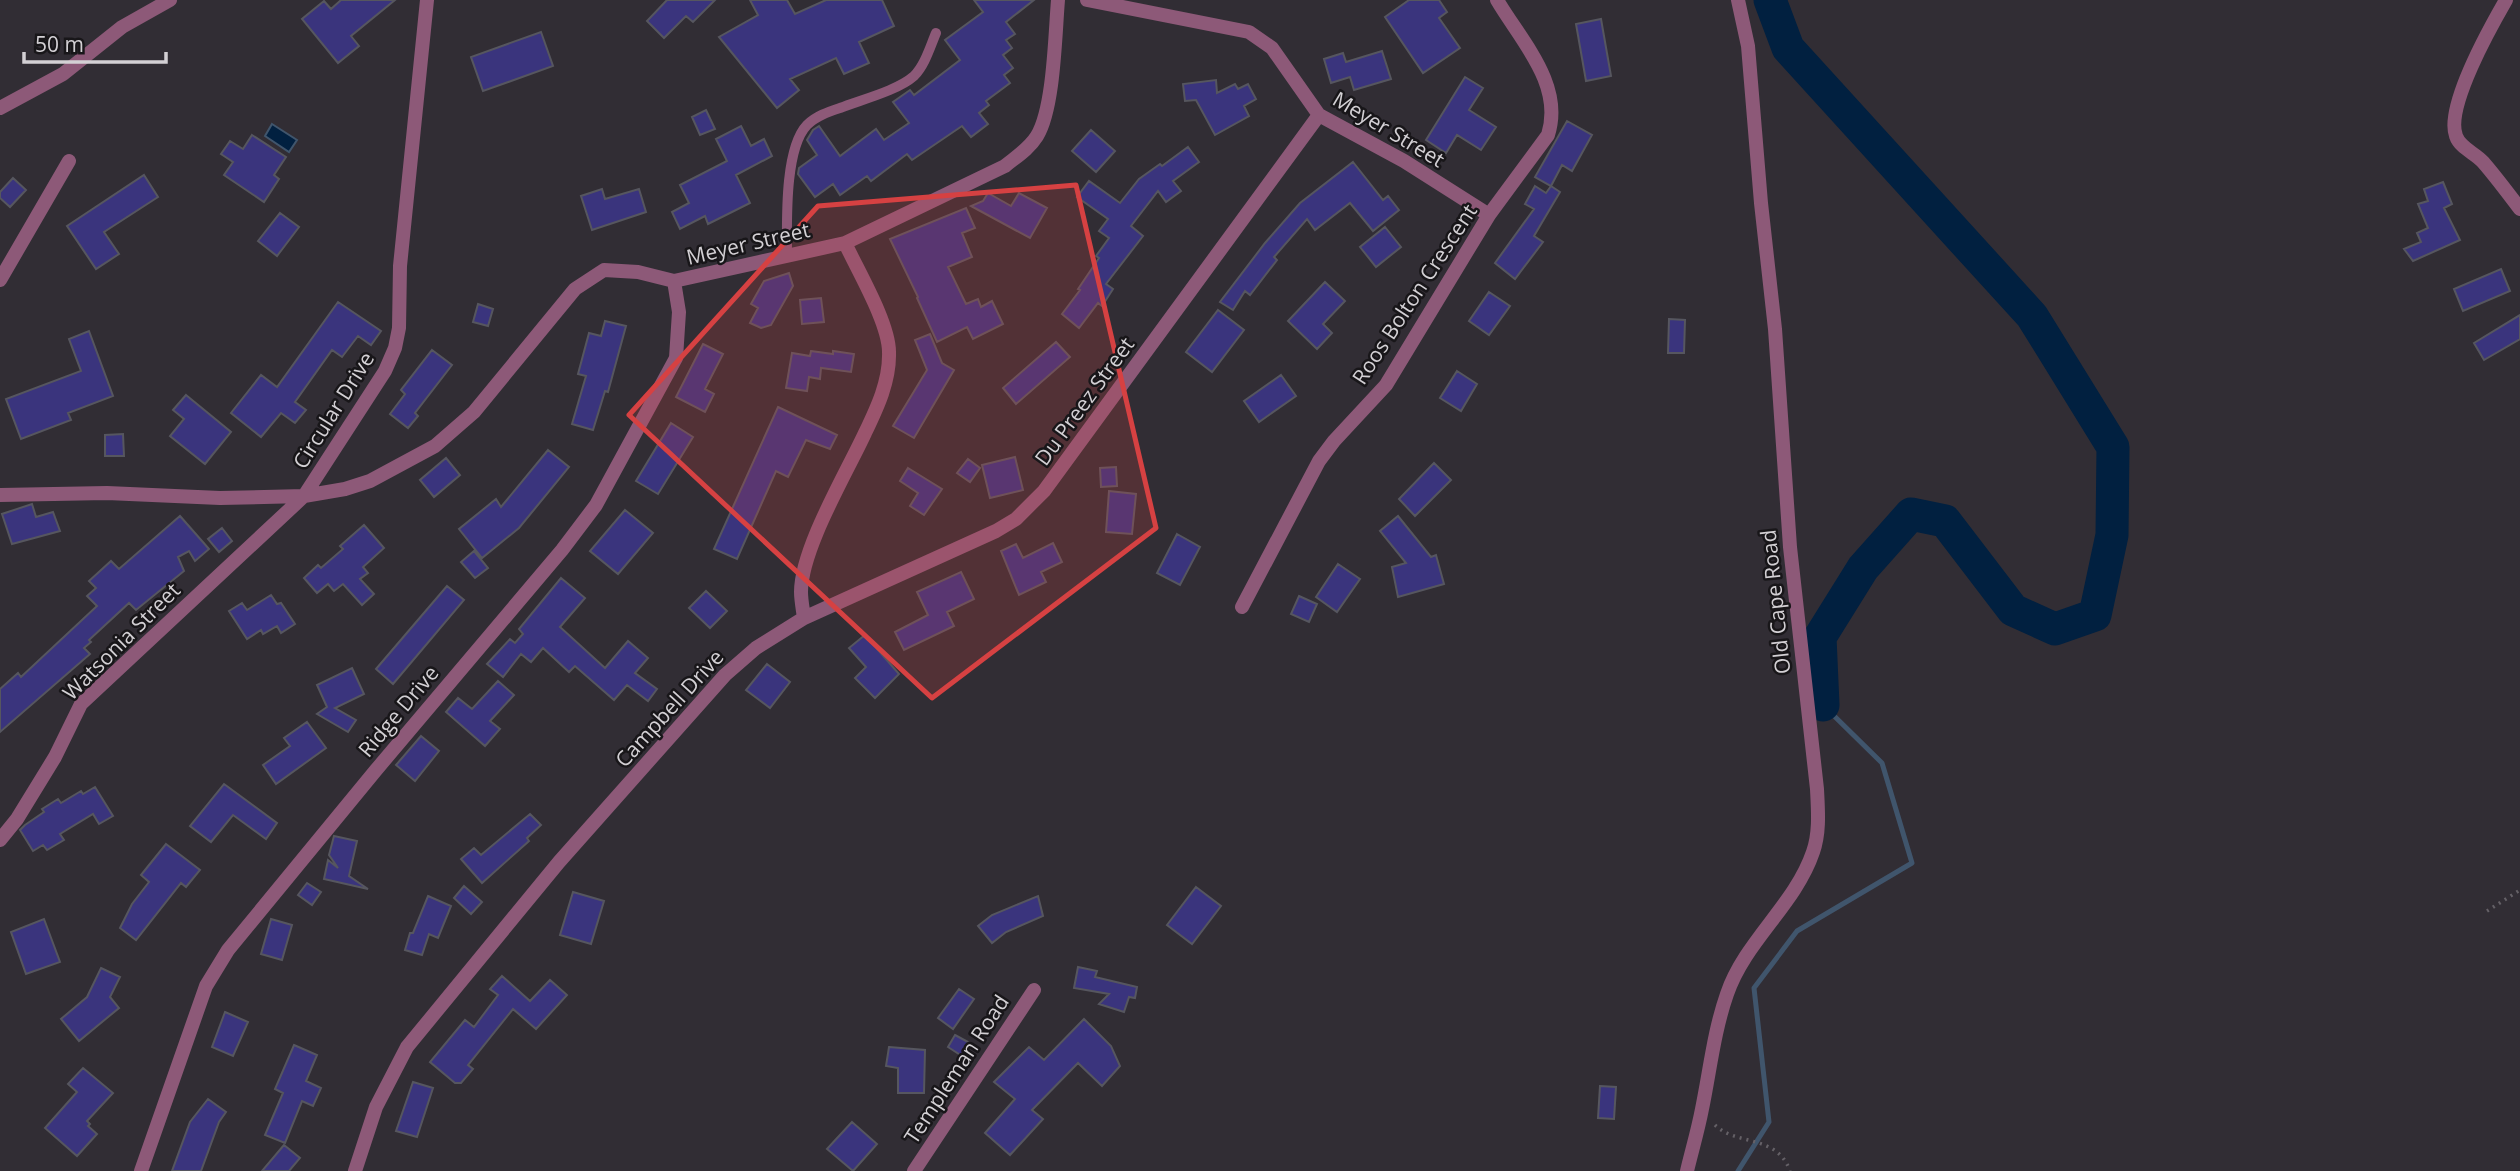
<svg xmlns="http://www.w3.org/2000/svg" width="2520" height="1171" font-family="'Open Sans',sans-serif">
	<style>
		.water { fill: #012040; stroke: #40556c; stroke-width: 2 }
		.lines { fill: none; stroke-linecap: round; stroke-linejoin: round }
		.stream { stroke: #40556c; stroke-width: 5 }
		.river { stroke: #012040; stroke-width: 33 }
		.building { fill: #3a347d; stroke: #56565f; stroke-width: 2 }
		.path { stroke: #656167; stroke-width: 3.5; stroke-dasharray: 2 5; stroke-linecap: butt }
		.service { stroke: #8d5978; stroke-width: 10 }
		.minor { stroke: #8d5978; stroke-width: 14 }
		.tertiary { stroke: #8d5978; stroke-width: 14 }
		.marked { fill: #d64142; fill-opacity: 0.2; stroke: #d64142; stroke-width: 5; stroke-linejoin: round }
		.labels { text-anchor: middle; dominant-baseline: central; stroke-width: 5; stroke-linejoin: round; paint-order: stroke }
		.street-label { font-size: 21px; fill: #d3d0d4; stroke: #181619 }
	</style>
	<rect width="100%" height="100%" fill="#312d34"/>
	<path class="water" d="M272,124L297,140L289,152L265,136Z"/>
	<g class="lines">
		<path class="stream" d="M1738,1171L1769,1122L1754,988L1797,931L1912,863L1882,763L1823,705"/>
		<path class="river" d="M1770,0L1788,48L2032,316L2113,447L2112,535L2095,615L2055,629L2013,610L1945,521L1911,514L1863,568L1820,637L1823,705"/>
	</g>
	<path class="building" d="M341,0H395L351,36L359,46L338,63L302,19L324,1L331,9Z
		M667,0H715L693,22L686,16L664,38L647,21Z
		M750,0H787L795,14L826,0H882L894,26L859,42L869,63L844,74L836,58L790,79L799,90L777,108L719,37L758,15Z
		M974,0H1034L1006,22L1015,34L1006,40L1012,48L1003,55L1013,68L1004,75L1010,83L986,101L989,105L979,113L988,124L971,137L962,126L912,160L907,154L871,181L867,176L840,195L833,184L815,197L798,174L799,168L817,155L807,140L813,130L819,126L840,156L876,129L884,140L909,123L893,102L910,90L914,95L960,60L945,40L983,12Z
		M1409,0H1439L1447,12L1439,18L1460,48L1423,73L1385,17Z
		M1601,19L1611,76L1586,81L1576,24Z
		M541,32L553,66L483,91L471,57Z
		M1382,51L1391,79L1354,90L1350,77L1331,83L1324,59L1343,53L1346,62Z
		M1465,77L1483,88L1469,110L1496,127L1481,150L1457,135L1446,153L1426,140Z
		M1216,80L1217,93L1235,84L1238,89L1248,84L1256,99L1244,106L1249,116L1215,135L1196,100L1185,101L1183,84Z
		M706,110L715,129L700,135L692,117Z
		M1567,121L1592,135L1572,171L1562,165L1551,186L1535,177Z
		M741,126L751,146L764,139L772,156L736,175L750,203L708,224L705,216L680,229L672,212L689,203L680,185L727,161L716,139Z
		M1091,130L1115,151L1096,172L1072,151Z
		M252,135L286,157L274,175L279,179L264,202L224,175L233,162L221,154L230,141L243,149Z
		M1188,147L1199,162L1173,181L1181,191L1166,202L1158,191L1131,226L1143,236L1106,284L1113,289L1102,306L1098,303L1079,328L1062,314L1080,290L1078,289L1099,258L1096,256L1109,238L1099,231L1108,219L1077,197L1089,181L1120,203L1139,179L1160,164L1162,166Z
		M1353,162L1383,200L1388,196L1399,210L1373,231L1350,203L1315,230L1307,219L1274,257L1277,260L1250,295L1245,291L1233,310L1220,302L1265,243L1300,203Z
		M144,175L158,197L104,232L119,254L96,269L67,226Z
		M13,178L26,190L10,207L0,198V192Z
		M2443,182L2452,204L2444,208L2460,240L2413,261L2404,249L2421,242L2417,233L2428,228L2418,204L2428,201L2424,189Z
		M1535,186L1546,193L1551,186L1560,192L1534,236L1543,242L1515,279L1495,263L1534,209L1525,204Z
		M602,189L605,199L639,189L646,212L592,230L581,196Z
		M988,193L1011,206L1019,193L1047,208L1030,238L971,206L983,201Z
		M966,208L975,228L962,233L972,257L948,267L966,304L978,299L981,307L992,301L1003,324L973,339L967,327L937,342L917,298L918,297L890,239Z
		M280,213L299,227L277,256L258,241Z
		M1385,227L1401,247L1376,267L1360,247Z
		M2501,269L2510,291L2463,311L2454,289Z
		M789,273L793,286L771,325L761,328L750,323L758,308L751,304L764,281Z
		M1325,282L1345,301L1323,324L1332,333L1317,349L1288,321Z
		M1489,292L1510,306L1489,335L1469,321Z
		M821,298L824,322L802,324L800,300Z
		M338,302L381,331L371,345L358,336L342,357L332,350L295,402L306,410L295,423L281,413L261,437L231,413L261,375L277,387Z
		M478,304L493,309L488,326L473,322Z
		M1218,310L1244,330L1212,372L1186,352Z
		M2520,315V339L2484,360L2474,343Z
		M1669,319L1685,320L1684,353H1668Z
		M605,321L626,326L608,392L605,391L593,430L572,424L586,376L578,374L589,333L601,336Z
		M89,331L113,396L68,413L71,420L21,439L6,399L81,371L69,339Z
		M930,334L942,363L954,370L914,438L893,426L927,370L915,340Z
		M1056,342L1070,357L1016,404L1003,388Z
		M703,344L723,354L705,389L714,394L705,412L676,397Z
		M432,350L452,365L415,413L418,416L408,428L390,414L405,394L401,390Z
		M811,351L833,354V351L854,354L851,372L821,368L820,379L809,377L807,391L786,388L792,353L810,356Z
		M1457,371L1477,384L1461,411L1440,398Z
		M1281,375L1296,396L1259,422L1244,401Z
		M186,395L231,432L205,464L170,436L184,419L173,410Z
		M778,407L837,435L830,449L806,440L788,477L776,471L737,559L714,549Z
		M671,423L693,437L658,494L636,481Z
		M123,434L124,456H105V435Z
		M548,450L569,467L519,528L482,558L459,529L496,499L501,507Z
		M1015,457L1023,490L990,498L982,465Z
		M446,458L460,475L434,497L420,480Z
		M968,459L980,468L970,482L957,473Z
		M1434,463L1451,480L1415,516L1399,499Z
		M1116,467L1117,486L1101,487L1100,468Z
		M908,468L942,489L924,515L910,506L918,493L900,481Z
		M1109,491L1136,494L1132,534L1106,532Z
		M32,504L36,517L53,512L60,531L12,544L2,514Z
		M625,510L653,533L618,574L590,551Z
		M180,516L209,549L195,561L189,551L178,557L184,571L136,610L129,603L89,640L91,642L84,648L90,654L0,732V689L18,673L21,677L97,606L87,596L96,588L89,581L111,561L119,569Z
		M1398,516L1431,557L1436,555L1444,584L1398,597L1392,567L1406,563L1380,531Z
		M364,525L384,548L363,567L368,573L360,579L374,594L362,605L343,584L334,591L328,584L317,593L304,578L318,565L321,568L343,549L340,546Z
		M222,528L232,541L219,552L208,539Z
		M1177,534L1200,547L1180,585L1157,573Z
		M1053,543L1062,562L1041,572L1046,582L1019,595L1001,551L1016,544L1023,558Z
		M474,551L488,568L475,578L461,562Z
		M1338,564L1360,579L1337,612L1316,597Z
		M961,572L974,599L947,612L954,626L904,650L895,632L928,615L917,592Z
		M561,578L585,598L560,627L605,668L628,641L648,658L635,673L657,689L648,701L627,685L614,700L575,666L569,672L543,648L531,662L521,654L503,677L487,664L510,639L515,643L523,634L519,629Z
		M447,586L464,600L393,684L376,669Z
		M706,591L727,611L710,628L689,608Z
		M271,595L277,604L281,603L295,624L281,633L277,626L263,634L261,630L247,639L229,611L242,603L247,610Z
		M1299,596L1317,604L1309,622L1291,614Z
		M865,635L899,674L875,698L855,678L866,667L849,648Z
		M767,664L790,682L770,708L746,690Z
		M352,668L364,694L335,708L356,720L348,732L317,714L327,707L317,685Z
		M498,681L514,695L490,721L500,729L485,746L446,712L458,698L472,709Z
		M307,722L326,748L276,784L263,765L290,746L284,738Z
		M421,736L439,751L415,781L396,765Z
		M224,784L277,823L266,839L233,815L211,842L190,826Z
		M95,787L113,816L99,824L93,814L60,834L64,840L47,850L43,845L33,851L20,830L25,825L44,812L42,809L58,799L61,803L81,791L83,794Z
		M530,814L541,825L527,838L529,841L482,883L461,859L474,848L481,855Z
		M334,836L357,841L349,876L368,889L324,879L328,860L338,868L329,855Z
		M166,844L200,870L186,887L181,883L136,940L120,928L132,904L149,882L141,875Z
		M307,883L321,892L312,905L298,895Z
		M464,886L482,902L471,914L454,898Z
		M1196,887L1221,906L1192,944L1167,925Z
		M573,892L604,901L591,944L560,935Z
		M428,896L451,906L438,938L429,934L422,955L405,950L410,933H413Z
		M1038,896L1043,916L1006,932L992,943L978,926L992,915Z
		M44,919L60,962L26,974L11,932Z
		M271,919L292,925L282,960L261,954Z
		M1078,967L1097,971L1095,977L1137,987L1135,998L1129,997L1124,1012L1099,1004L1109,994L1074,988Z
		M101,968L120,977L110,997L119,1008L79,1041L61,1019L87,997Z
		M502,976L530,1001L550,980L567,995L536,1029L513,1009L468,1065L473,1069L461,1083H455L430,1062L465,1020L474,1027L498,995L490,989Z
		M959,989L974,999L953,1029L938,1018Z
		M225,1012L248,1022L233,1056L212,1047Z
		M1084,1019L1111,1046L1120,1066L1102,1086L1078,1063L1032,1110L1043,1119L1010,1155L985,1133L1015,1099L994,1082L1029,1047L1044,1060Z
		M955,1035L968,1042L962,1056L948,1047Z
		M294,1045L317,1055L306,1081L321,1088L313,1106L302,1101L285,1143L265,1135L283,1093L275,1089Z
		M889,1047L925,1050L924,1093H898V1068L886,1066Z
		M83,1068L113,1093L87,1121L90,1124L88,1126L97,1134L77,1156L45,1128L77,1092L68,1084Z
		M413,1082L433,1088L417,1137L396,1131Z
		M1600,1086L1616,1087L1614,1119L1598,1118Z
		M208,1099L226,1112L219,1122L201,1171H172L190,1122Z
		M852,1122L877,1144L853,1171L827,1149Z
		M284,1145L300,1158L289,1171H262Z"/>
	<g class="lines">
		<path class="path" d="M2487,911L2520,890
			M1715,1125C1736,1146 1777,1134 1790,1171"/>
		<path class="service" d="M787,256C787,224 784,149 807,125C816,116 828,112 840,108C860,100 897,91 914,76C925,65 930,47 936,33"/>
		<path class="minor" d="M1087,0L1249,32L1272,48L1319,115L1404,161L1489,215
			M2506,0C2491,26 2445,107 2456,136C2460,148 2475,153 2483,162C2496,177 2508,193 2520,209
			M0,108L63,74L122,27L170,0
			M0,280L69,161
			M0,495L107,493L220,498L304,496L385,371L395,348L399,328L400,266L427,0
			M1242,607L1319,461L1334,441L1386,385L1489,215L1548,135C1564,84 1521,41 1497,0
			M804,618L996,531L1016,519L1044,491L1319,115
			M0,840L17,819L55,757L81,704L304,496L345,489L370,481L435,446L474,412L575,289L604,270L638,272L674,281L845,243L1005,166C1016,157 1029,149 1037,136C1054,108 1055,35 1058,0
			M141,1171L206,986L228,950L376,770L562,550L596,505L676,358L679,312L674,281
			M355,1171L376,1107L407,1047L559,862L725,675L756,648L804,618C803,610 801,600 801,592C801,549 846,474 865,433C877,408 890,381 889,352C889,323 858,271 845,243
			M914,1171L1034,990"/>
		<path class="tertiary" d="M1687,1171C1692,1150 1698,1130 1702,1109C1710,1070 1714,1031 1727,994C1745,941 1795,905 1813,852C1820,832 1818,810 1817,789L1790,547L1775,329L1761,203L1748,46L1738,0"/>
	</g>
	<path class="marked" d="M1076,185L1156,528L932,698L629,415L818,206Z"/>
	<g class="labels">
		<g class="street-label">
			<text transform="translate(1389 129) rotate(31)">Meyer Street</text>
			<text transform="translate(748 243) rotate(-13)">Meyer Street</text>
			<text transform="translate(1414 294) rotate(-57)">Roos Bolton Crescent</text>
			<text transform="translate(1084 401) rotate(-54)">Du Preez Street</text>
			<text transform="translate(333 410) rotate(-58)">Circular Drive</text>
			<text transform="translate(1775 602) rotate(-96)">Old Cape Road</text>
			<text transform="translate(121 641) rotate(-45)">Watsonia Street</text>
			<text transform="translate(669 708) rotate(-48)">Campbell Drive</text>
			<text transform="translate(398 711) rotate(-50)">Ridge Drive</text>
			<text transform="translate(956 1069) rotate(-57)">Templeman Road</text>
		</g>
	</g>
	<path d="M24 52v10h142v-10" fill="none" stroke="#d3d0d4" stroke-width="3.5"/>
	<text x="35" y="52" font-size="21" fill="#d3d0d4" stroke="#181619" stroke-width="5" paint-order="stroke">50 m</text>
</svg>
